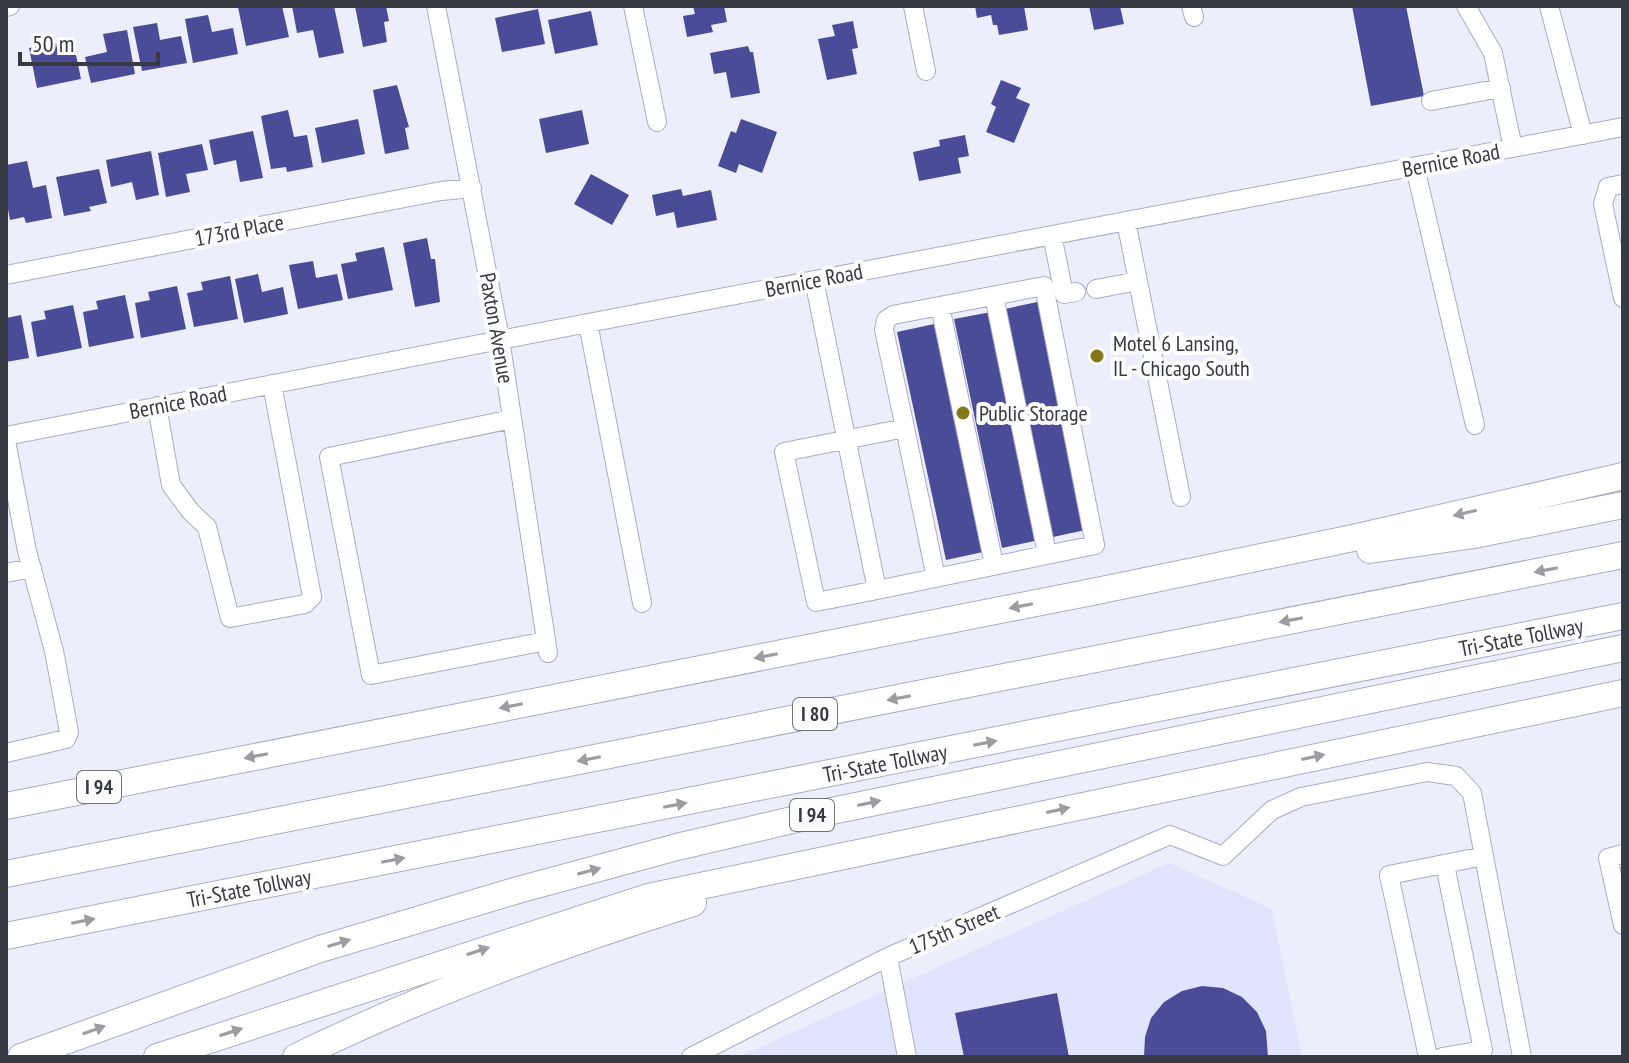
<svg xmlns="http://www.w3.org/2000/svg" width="1629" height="1063" font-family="'PT Sans Narrow',sans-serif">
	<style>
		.built { fill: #e1e4fd }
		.building { fill: #4a4c98 }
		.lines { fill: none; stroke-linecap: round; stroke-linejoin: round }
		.minor-casing { stroke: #aaadc2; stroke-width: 20 }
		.highway-casing { stroke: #aaadc2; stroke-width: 28 }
		.minor { stroke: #fff; stroke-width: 18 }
		.highway { stroke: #fff; stroke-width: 26 }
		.oneway { fill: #9c9ca1 }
		.poi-dot { fill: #86771b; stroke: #fcfcfc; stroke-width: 3 }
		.labels { text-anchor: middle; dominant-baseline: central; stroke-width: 8; stroke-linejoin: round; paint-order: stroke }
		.shield { fill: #fcfcfc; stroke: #73747a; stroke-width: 2 }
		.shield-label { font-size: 20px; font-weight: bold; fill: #383a43 }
		.street-label { font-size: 22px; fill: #383a43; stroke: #fcfcfc }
		.poi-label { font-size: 22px; fill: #383a43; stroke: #fcfcfc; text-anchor: start }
	</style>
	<rect width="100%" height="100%" fill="#eceefc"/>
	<path class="built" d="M1169,863L1272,909L1302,1057H738Z"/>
	<path class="building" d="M267,6H282L289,37L246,46L238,7Z
		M292,6H334L344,53L319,58L313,30L297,33Z
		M355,6H386L389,21L384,22L387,42L363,47Z
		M693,6H724L727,22L711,25L713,32L687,37L683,16L695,14Z
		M975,6H1024L1028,30L999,35L997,25H993L991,15L977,18Z
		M1089,6H1120L1124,24L1094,30Z
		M1352,6H1406L1424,96L1371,106Z
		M538,9L545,44L502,52L495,18Z
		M591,11L598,45L555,54L548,20Z
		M208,15L212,32L233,28L238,54L193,63L185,19Z
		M853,21L858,48L852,49L857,74L827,80L818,39L835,36L832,25Z
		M157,23L160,40L181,36L187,63L142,71L133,27Z
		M127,30L135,74L91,83L85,57L107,52L103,34Z
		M56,43L57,48L74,45L81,79L37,88L29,48Z
		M748,46L750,52H753L760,93L731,98L726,72L714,74L710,53Z
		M1001,80L1021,88L1016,98L1030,104L1014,143L986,132L996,107L991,104Z
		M397,85L409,127L405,128L409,149L385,154L373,90Z
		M288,110L294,137L307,135L313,167L287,172L286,167L271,169L261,116Z
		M582,110L589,144L546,153L539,119Z
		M358,119L365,154L322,163L315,128Z
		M741,119L777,132L762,173L739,164L736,173L718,166L731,131L736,133Z
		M253,131L263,178L240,182L236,160L214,165L209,140Z
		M965,135L969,156L958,158L961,173L919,181L913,152L940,146L939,140Z
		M202,144L208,170L186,174L190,192L166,197L158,153Z
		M151,151L159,195L136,200L132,182L111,187L106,160Z
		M27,161L33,188L46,185L52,218L26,223L24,217L10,220L6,199V165Z
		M99,169L107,203L89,207L91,211L64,216L56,177Z
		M591,174L629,195L612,225L574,204Z
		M681,189L683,196L711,190L717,220L677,228L674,212L656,216L652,195Z
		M427,238L431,259H435L440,302L415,307L403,243Z
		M384,247L393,290L348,299L341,264L357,261L355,253Z
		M313,261L316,278L337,274L343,300L298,309L289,265Z
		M258,274L262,292L283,287L288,314L244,323L235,279Z
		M230,276L238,319L194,327L187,293L203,290L201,282Z
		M177,286L186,329L141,338L135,303L150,300L148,292Z
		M125,295L134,338L89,347L83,312L98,309L96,301Z
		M1042,301L1090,529L1053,537L1005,309Z
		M73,305L82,348L37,357L31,322L46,319L44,311Z
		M991,312L1039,540L1002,548L954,319Z
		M21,315L29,358L6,362V318Z
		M934,324L983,552L946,560L897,332Z
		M1202,986L1223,988L1242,997L1257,1012L1266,1031L1268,1057H1144L1145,1037L1151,1018L1164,1002L1182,991Z
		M1057,993L1069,1057H964L955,1013Z"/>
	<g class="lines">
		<defs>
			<path id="minor" d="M436,6L500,339L548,653
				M633,6L657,122
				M913,6L926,71
				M1191,6L1194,17
				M1466,6L1493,53L1513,148
				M1549,6L1583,135
				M6,7L10,6
				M1431,101L1501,88
				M1415,167L1475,425
				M1623,184L1608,187L1603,204L1623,298
				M1126,221L1181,497
				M1052,235L1064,294L1076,292
				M6,275L441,191L472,188
				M814,280L877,590L1095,545L1044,286L893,315L886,320L884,330L905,428L784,452L816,602L877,590
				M1096,289L1138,281
				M994,296L1047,554
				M940,306L994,565
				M588,323L642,603
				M157,406L171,485L191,512L207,527L230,618L305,604L312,597L272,384
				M512,419L329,457L371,675L546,641
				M905,428L936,578
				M6,436L588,323L1623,127
				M6,441L27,551L54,651L69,732L66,739L6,753
				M6,573L32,568
				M1623,854L1608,858L1623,925
				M888,957L907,1057
				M691,1057L888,957L1170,835L1223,856L1272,810L1301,797L1427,772L1456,776L1472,793L1522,1057
				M1428,1057L1389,875L1484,856
				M1442,1057L1483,1050L1445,865"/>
			<path id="highway" d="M1370,550L1474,535L1623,505
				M6,806L1097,591L1353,538L1623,476
				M6,874L1623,555
				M6,936L1623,616
				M21,1057L320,949L518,890L677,847L822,813L1623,648
				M157,1057L648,897L1623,693
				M296,1057C424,995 557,945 693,903"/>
		</defs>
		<use href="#minor" class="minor-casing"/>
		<use href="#highway" class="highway-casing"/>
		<use href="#minor" class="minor"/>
		<use href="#highway" class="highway"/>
	</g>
	<defs><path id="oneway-solid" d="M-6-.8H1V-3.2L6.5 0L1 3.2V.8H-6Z" transform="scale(2)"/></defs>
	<g class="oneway">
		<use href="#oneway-solid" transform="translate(1465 513) rotate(167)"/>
		<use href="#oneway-solid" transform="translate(1546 570) rotate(169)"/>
		<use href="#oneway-solid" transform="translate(1021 606) rotate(169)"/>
		<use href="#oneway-solid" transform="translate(1291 620) rotate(169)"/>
		<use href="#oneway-solid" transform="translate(766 656) rotate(169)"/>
		<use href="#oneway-solid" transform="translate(899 698) rotate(169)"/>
		<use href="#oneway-solid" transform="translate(511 706) rotate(169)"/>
		<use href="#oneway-solid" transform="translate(985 743) rotate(-11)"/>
		<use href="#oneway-solid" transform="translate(256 756) rotate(169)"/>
		<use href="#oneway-solid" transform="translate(1313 757) rotate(-12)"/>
		<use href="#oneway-solid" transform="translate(589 759) rotate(169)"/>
		<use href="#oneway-solid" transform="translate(869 803) rotate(-12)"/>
		<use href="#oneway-solid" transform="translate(675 805) rotate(-11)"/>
		<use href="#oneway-solid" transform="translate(1058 810) rotate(-12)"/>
		<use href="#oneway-solid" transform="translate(393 860) rotate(-11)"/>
		<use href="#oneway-solid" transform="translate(589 871) rotate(-15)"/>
		<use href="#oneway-solid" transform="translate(83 921) rotate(-11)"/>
		<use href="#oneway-solid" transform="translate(339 943) rotate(-17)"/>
		<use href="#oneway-solid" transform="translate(478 951) rotate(-18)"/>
		<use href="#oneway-solid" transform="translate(94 1030) rotate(-20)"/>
		<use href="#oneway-solid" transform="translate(231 1032) rotate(-18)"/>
	</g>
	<g class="poi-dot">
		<circle cx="1097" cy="356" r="8"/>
		<circle cx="963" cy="413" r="8"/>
	</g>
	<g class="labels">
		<g class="shield">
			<rect x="793" y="698" width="44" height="32" rx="6"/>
			<rect x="77" y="771" width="44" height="32" rx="6"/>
			<rect x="790" y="799" width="44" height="32" rx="6"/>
		</g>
		<g class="shield-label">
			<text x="815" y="714">I 80</text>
			<text x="99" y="787">I 94</text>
			<text x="812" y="815">I 94</text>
		</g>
		<g class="street-label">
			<text transform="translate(1451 160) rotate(-11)">Bernice Road</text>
			<text transform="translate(239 230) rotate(-11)">173rd Place</text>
			<text transform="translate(814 280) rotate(-11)">Bernice Road</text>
			<text transform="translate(497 328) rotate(80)">Paxton Avenue</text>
			<text transform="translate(178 402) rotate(-11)">Bernice Road</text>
			<text transform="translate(1521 637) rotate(-11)">Tri-State Tollway</text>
			<text transform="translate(885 763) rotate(-11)">Tri-State Tollway</text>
			<text transform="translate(249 888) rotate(-11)">Tri-State Tollway</text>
			<text transform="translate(954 929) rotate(-23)">175th Street</text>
		</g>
		<g class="poi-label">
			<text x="1113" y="343">Motel 6 Lansing,<tspan x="1113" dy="25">IL - Chicago South</tspan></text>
			<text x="979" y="413">Public Storage</text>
		</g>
	</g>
	<rect width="1629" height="1063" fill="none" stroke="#383a43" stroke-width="16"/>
	<path d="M20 52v12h138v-12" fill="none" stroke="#383a43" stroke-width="4"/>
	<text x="32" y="52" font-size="24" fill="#383a43" stroke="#fcfcfc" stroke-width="6" paint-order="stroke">50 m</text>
</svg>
